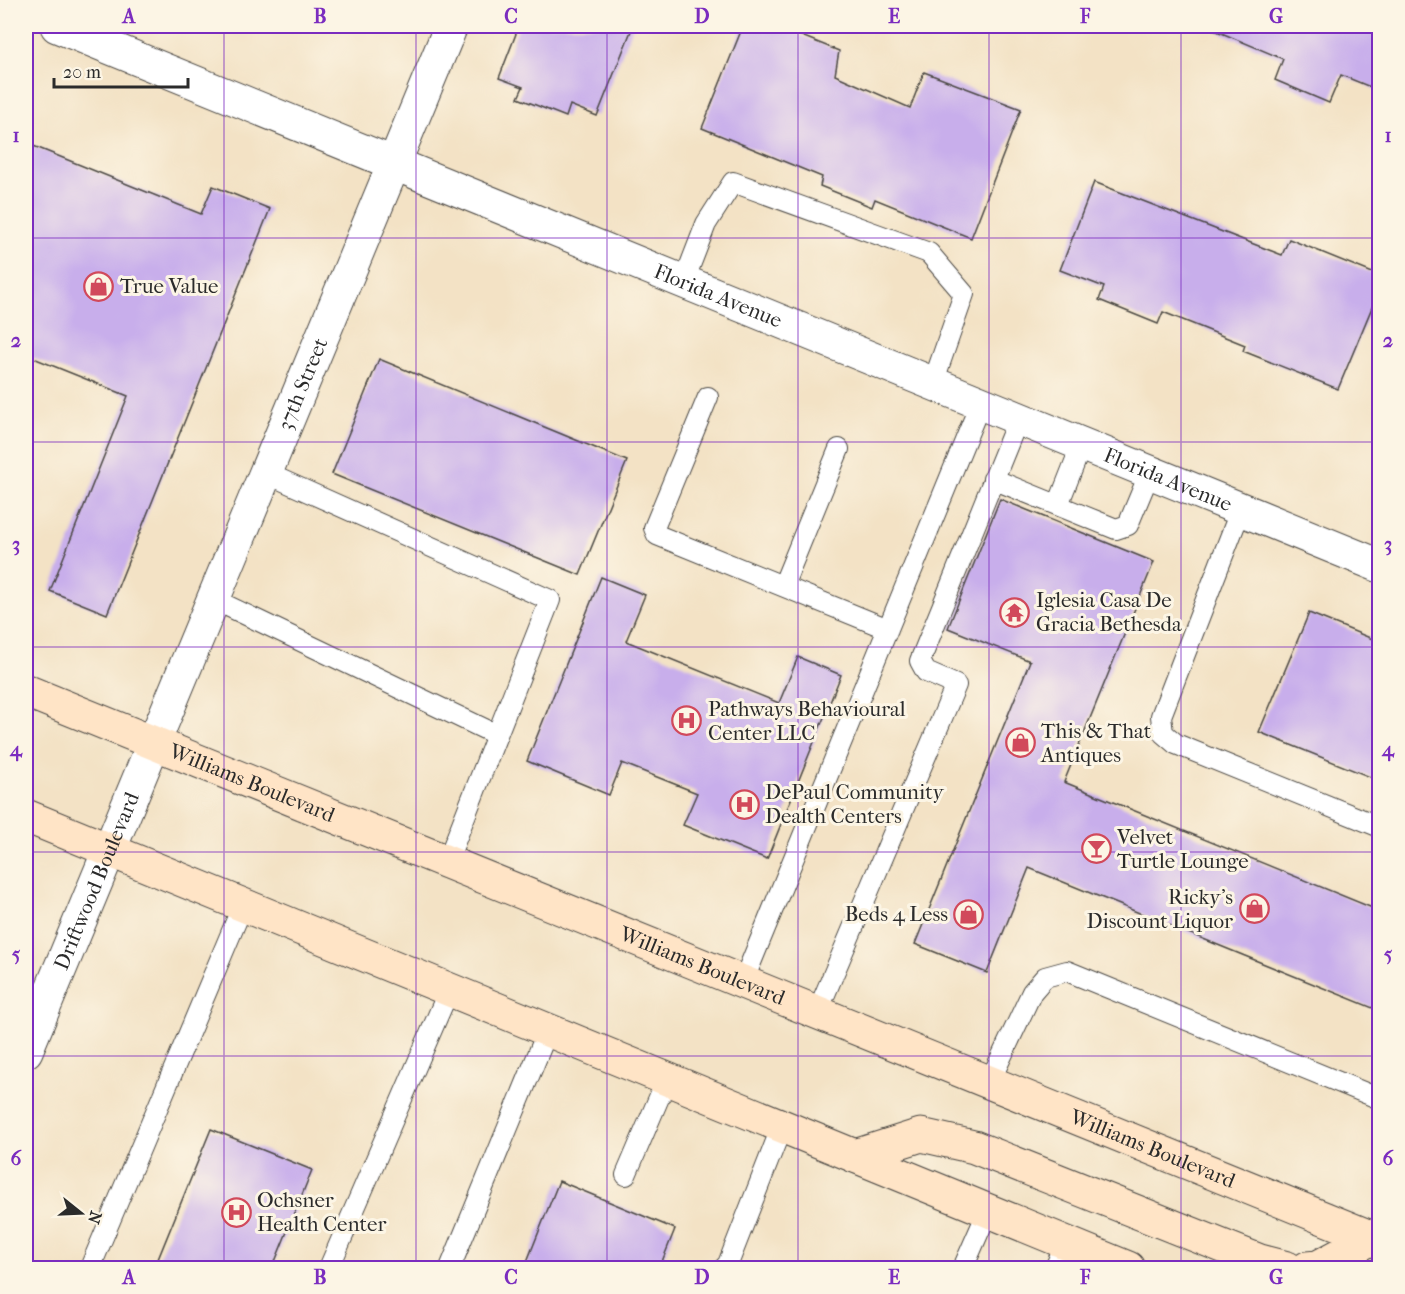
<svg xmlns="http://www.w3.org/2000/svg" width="1405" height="1294" font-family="'IM FELL French Canon',serif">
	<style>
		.building { fill: #c8aeeb }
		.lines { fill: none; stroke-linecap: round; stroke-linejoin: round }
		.lane-casing { stroke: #494642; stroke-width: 22 }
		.street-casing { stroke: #494642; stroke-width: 35 }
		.secondary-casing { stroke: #494642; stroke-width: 35 }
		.lane { stroke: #fff; stroke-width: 20 }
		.street { stroke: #fff; stroke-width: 33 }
		.secondary { stroke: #ffe4c6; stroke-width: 33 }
		.grid { fill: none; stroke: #7b2cbf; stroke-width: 1.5; stroke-opacity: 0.55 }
		.labels { text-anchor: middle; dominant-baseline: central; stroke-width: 6; stroke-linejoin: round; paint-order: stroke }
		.poi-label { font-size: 21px; fill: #2b2b2b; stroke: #fcf5e5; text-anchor: start }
		.street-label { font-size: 21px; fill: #2b2b2b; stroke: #fcf5e5 }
		.neatline { fill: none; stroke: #7b2cbf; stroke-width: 2 }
		.grid-label { font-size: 20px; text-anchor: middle; font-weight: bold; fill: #7b2cbf }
	</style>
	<rect width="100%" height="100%" fill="#fcf5e5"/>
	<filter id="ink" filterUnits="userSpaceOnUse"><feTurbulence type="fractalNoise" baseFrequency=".0167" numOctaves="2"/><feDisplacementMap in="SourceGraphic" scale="12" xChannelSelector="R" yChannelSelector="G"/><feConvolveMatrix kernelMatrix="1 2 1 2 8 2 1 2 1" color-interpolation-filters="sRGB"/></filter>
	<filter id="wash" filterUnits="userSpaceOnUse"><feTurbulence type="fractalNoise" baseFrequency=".008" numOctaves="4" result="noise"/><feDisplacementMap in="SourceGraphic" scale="24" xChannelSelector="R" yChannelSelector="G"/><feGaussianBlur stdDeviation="1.35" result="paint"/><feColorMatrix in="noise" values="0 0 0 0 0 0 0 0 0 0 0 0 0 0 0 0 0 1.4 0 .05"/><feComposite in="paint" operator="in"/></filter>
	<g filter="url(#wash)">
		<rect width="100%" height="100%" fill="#f3e2c5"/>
		<g id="blocks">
			<path class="building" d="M519,26H633L597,116L570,105L566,117L518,98L523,87L499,78Z
				M743,26H777L839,51L835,75L910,108L924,72L1021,109L971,238L875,199L872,207L820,186L822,177L702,128Z
				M1205,26H1380V91L1341,75L1329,103L1275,80L1283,59Z
				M26,143L201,214L213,186L270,209L107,614L50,591L128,396L26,355Z
				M1094,182L1282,255L1289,239L1380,276V288L1338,389L1243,351L1245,345L1163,312L1158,324L1099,300L1104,287L1060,270Z
				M379,359L627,461L580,575L332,474Z
				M1000,499L1154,562L1064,782L1380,911V1011L1029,868L987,973L915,944L1030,661L948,628Z
				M601,577L645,595L626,641L779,703L798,657L841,675L767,859L683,825L697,793L622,763L609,795L527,761Z
				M1309,613L1380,642V781L1259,732Z
				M211,1129L312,1170L272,1269H154Z
				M559,1181L675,1229L659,1269H524Z"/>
		</g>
	</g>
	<g filter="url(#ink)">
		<use href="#blocks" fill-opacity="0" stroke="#494642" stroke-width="1.5"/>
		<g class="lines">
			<defs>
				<path id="lane" d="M684,281L706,224L733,182L929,253L964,294L933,383
					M708,397L654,528L657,535L888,629
					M266,473L550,600L447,862
					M993,479L1116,529L1128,525L1150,472
					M1058,505L1082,444
					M1241,509L1161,716L1163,733L1176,744L1380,827
					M783,586L839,449
					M213,599L497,735
					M743,982L981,402
					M817,1013L956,685L926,672L920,661L1019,417
					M989,1083L1032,992L1045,977L1067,971L1380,1099
					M626,1175L667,1079
					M90,1268L243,905
					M329,1268L449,990
					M450,1268L548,1030
					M724,1268L728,1264L782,1126
					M963,1268L988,1211
					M1055,1268L1066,1243"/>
				<g id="street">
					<path id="s1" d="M57,26L1380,566"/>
					<path id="s2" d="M26,1051L451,26"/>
				</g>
				<g id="secondary">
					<path id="s3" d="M26,691L1380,1241"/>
					<path d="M26,816L1128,1268"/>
					<path d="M855,1156L921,1135L974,1147L1260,1261L1287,1268"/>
					<path d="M1307,1268L1318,1267L1372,1238"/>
				</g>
			</defs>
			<use href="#lane" class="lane-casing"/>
			<use href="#street" class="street-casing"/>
			<use href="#secondary" class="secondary-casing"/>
			<use href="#lane" class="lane"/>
			<use href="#street" class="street"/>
			<use href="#secondary" class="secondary"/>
		</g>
	</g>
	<path class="grid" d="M224,26V1268M416,26V1268M607,26V1268M798,26V1268M989,26V1268M1181,26V1268M26,238H1380M26,442H1380M26,647H1380M26,852H1380M26,1056H1380"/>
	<defs>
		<symbol id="shop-ring" viewBox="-11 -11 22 22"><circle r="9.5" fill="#fcf5e5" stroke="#d1495b" stroke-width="1.5"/><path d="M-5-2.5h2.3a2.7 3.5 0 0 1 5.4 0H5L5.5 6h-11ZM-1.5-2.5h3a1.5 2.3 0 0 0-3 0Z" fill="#d1495b"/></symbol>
		<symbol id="temple-ring" viewBox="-11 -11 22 22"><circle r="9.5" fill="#fcf5e5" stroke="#d1495b" stroke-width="1.5"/><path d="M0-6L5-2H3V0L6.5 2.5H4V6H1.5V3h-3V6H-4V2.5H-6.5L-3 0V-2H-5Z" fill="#d1495b"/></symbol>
		<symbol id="hospital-ring" viewBox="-11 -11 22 22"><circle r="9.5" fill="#fcf5e5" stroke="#d1495b" stroke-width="1.5"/><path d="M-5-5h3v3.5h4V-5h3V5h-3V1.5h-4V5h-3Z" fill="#d1495b"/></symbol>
		<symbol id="bar-ring" viewBox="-11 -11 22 22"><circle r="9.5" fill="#fcf5e5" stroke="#d1495b" stroke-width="1.5"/><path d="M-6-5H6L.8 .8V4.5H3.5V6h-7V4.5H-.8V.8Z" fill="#d1495b"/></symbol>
	</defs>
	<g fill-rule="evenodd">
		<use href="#shop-ring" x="82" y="270" width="33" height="33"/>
		<use href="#temple-ring" x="998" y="596" width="33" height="33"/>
		<use href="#hospital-ring" x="670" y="704" width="33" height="33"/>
		<use href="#shop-ring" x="1004" y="726" width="33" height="33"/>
		<use href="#hospital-ring" x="728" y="788" width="33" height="33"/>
		<use href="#bar-ring" x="1080" y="832" width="33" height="33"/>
		<use href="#shop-ring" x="1238" y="892" width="33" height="33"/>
		<use href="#shop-ring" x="952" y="898" width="33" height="33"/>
		<use href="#hospital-ring" x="220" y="1196" width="33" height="33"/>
	</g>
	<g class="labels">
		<g class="poi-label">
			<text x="120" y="286">True Value</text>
			<text x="1036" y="600">Iglesia Casa De<tspan x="1036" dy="24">Gracia Bethesda</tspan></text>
			<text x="708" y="709">Pathways Behavioural<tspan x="708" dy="24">Center LLC</tspan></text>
			<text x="1041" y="731">This &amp; That<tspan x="1041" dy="24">Antiques</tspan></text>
			<text x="765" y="792">DePaul Community<tspan x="765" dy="24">Dealth Centers</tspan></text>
			<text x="1117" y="837">Velvet<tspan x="1117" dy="24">Turtle Lounge</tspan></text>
			<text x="1233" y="897" text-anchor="end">Ricky's<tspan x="1233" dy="24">Discount Liquor</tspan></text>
			<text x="948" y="914" text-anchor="end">Beds 4 Less</text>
			<text x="257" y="1200">Ochsner<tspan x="257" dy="24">Health Center</tspan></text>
		</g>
		<g class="street-label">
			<text stroke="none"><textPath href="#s1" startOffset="714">Florida Avenue</textPath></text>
			<text stroke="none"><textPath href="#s2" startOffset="722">37th Street</textPath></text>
			<text stroke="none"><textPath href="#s1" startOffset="1200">Florida Avenue</textPath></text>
			<text stroke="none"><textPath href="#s3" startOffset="244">Williams Boulevard</textPath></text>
			<text stroke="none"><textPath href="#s2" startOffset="184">Driftwood Boulevard</textPath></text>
			<text stroke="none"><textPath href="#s3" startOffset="730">Williams Boulevard</textPath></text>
			<text stroke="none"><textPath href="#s3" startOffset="1216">Williams Boulevard</textPath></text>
		</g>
	</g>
	<rect width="1405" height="1294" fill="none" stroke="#fcf5e5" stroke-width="66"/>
	<g transform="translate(81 1213) rotate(108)" stroke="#fcf5e5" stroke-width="4.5" paint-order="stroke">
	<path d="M0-4.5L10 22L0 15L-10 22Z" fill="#2b2b2b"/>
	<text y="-9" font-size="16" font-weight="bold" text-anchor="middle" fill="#2b2b2b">N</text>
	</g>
	<path d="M54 78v9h134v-9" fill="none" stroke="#2b2b2b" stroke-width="3"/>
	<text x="63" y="78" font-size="18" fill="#2b2b2b" stroke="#fcf5e5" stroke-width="4.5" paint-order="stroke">20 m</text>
	<rect x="33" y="33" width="1339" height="1228" class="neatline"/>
	<g class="grid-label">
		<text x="129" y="23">A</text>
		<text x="320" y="23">B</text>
		<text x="511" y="23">C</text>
		<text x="702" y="23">D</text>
		<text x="894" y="23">E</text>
		<text x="1085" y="23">F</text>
		<text x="1276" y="23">G</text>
		<text x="16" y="142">1</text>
		<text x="1388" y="142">1</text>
		<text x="16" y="347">2</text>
		<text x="1388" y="347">2</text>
		<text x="16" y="551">3</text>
		<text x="1388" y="551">3</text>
		<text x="16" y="756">4</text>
		<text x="1388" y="756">4</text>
		<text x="16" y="961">5</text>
		<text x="1388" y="961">5</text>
		<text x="16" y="1165">6</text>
		<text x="1388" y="1165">6</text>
		<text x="129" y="1284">A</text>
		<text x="320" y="1284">B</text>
		<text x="511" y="1284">C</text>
		<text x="702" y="1284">D</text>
		<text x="894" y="1284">E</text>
		<text x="1085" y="1284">F</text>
		<text x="1276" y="1284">G</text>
	</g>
</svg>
